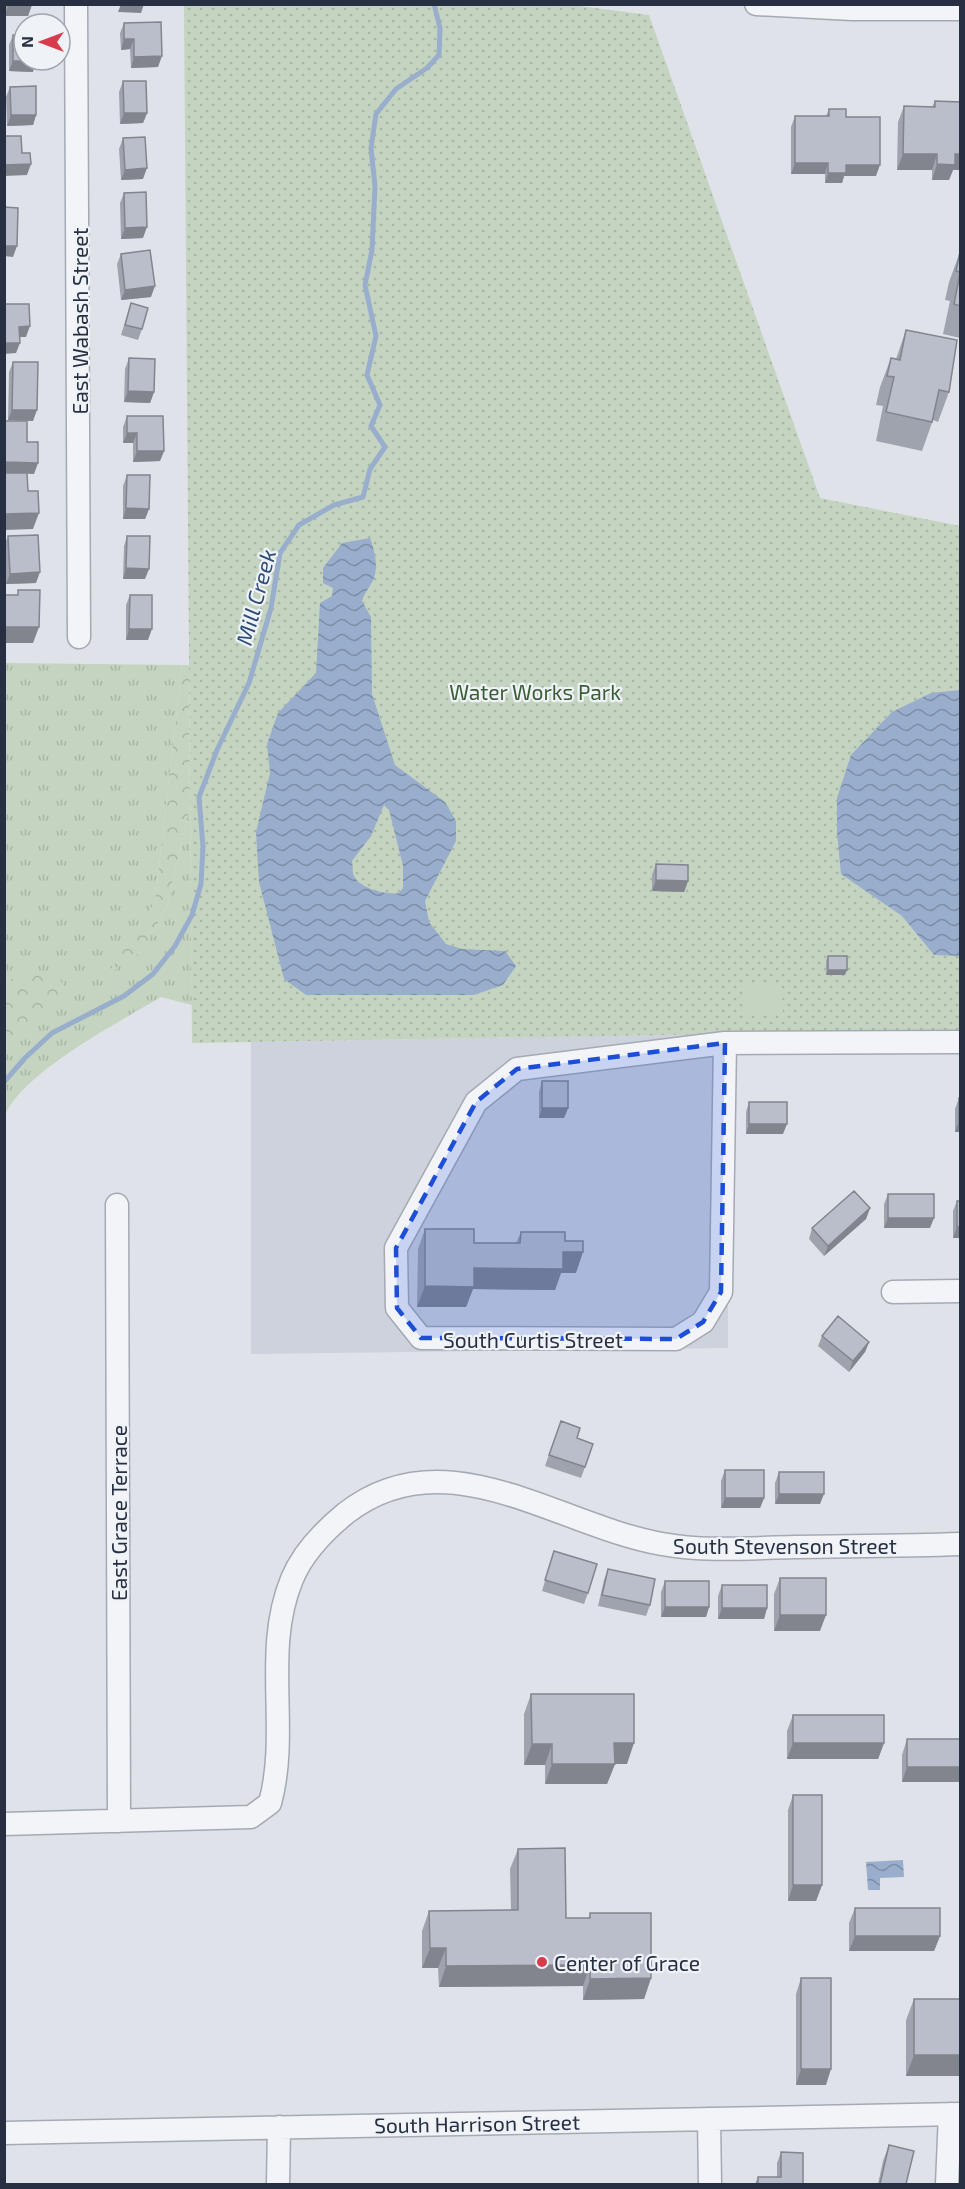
<svg xmlns="http://www.w3.org/2000/svg" width="965" height="2189" font-family="'Exo 2',sans-serif">
	<style>
		.built { fill: #cdd2dc }
		.grass { fill: url(#grass-tufts) }
		.forest { fill: url(#forest-crowns) }
		.park { fill: url(#park-dots) }
		.garden { fill: #c4d4c0 }
		.water { fill: url(#water-waves); fill-rule: evenodd }
		.lines { fill: none; stroke-linecap: round; stroke-linejoin: round }
		.stream { stroke: #98aecc; stroke-width: 5 }
		.minor-casing { stroke: #a4a9b4; stroke-width: 25 }
		.minor { stroke: #f2f4f7; stroke-width: 22 }
		.wall { fill: #9fa3ae }
		.shaded-wall { fill: #82858d }
		.building { fill: #b9beca; stroke: #82858d; stroke-width: 1.5 }
		.marked { fill: #1d4ed8; fill-opacity: 0.2; stroke: #1d4ed8; stroke-width: 4.5; stroke-dasharray: 12 8; stroke-linejoin: round }
		.poi-dot { fill: #d73c4c; stroke: #eff2f7; stroke-width: 2 }
		.labels { text-anchor: middle; dominant-baseline: central; stroke-width: 4.5; stroke-linejoin: round; paint-order: stroke }
		.street-label { font-size: 21px; fill: #272f42; stroke: #eff2f7 }
		.park-label { font-size: 21px; fill: #395e33; stroke: #eff2f7 }
		.poi-label { font-size: 21px; fill: #272f42; stroke: #eff2f7; text-anchor: start }
		.water-label { font-size: 22px; font-style: italic; fill: #2e4c78; stroke: #eff2f7 }
	</style>
	<defs>
		<pattern id="grass-tufts" width="24" height="20" patternUnits="userSpaceOnUse" patternTransform="scale(1.5)"><rect width="24" height="20" fill="#c4d4c0"/><path d="M3 7l-1-3M5 7V3M7 7l1-3M15 17l-1-3M17 17v-4M19 17l1-3" fill="none" stroke="#a8b6a6"/></pattern>
		<pattern id="forest-crowns" width="20" height="18" patternUnits="userSpaceOnUse" patternTransform="scale(1.5)"><rect width="20" height="18" fill="#c4d4c0"/><path d="M2 6a3 3 0 1 1 6 0M12 15a3 3 0 1 1 6 0" fill="none" stroke="#a8b6a6"/></pattern>
		<pattern id="park-dots" width="8" height="8" patternUnits="userSpaceOnUse" patternTransform="scale(1.5)"><rect width="8" height="8" fill="#c4d4c0"/><path d="M2 2h.1M6 6h.1" fill="none" stroke="#a8b6a6" stroke-width="1.8" stroke-linecap="round"/></pattern>
		<pattern id="water-waves" width="16" height="10" patternUnits="userSpaceOnUse" patternTransform="scale(1.5)"><rect width="16" height="10" fill="#98aecc"/><path d="M0 5q4-4 8 0t8 0" fill="none" stroke="#7c8ea7"/></pattern>
	</defs>
	<rect width="100%" height="100%" fill="#dfe3e9"/>
	<path class="built" d="M714,1034L728,1070V1348L251,1354V1042Z"/>
	<path class="grass" d="M5,663L182,665L155,902L109,973L143,950L167,906L190,806L192,1005L161,997C121,1021 21,1073 5,1116V1045L30,1023L11,979L5,984Z"/>
	<path class="forest" d="M182,665H189L190,806L167,906L143,950L108,974L155,902Z
		M58,973L68,998L30,1023L5,1045V984L11,979Z"/>
	<path class="park" d="M564,4L649,15L820,498L960,526V1030L192,1043L184,5Z"/>
	<path class="garden" d="M742,986H782L783,1014H743Z"/>
	<path class="water" d="M370,538C375,552 380,570 371,584C367,591 364,594 362,601L371,617L372,694L395,765L445,802L456,821V841L425,901L429,922L446,944L462,949L505,951L516,966L503,985L474,995H306L284,979L259,882L256,832L270,773L267,744L278,713L316,673L320,603L332,596L333,588L323,583V568L342,543ZM384,805L389,810L403,866V888L399,893C387,895 360,889 354,876C352,872 353,865 352,861L371,836Z
		M960,690V956L934,955L902,916L841,874L837,833V798L851,755L892,712L931,693Z
		M903,1860L904,1877L880,1878V1890H868L866,1862Z"/>
	<g class="lines">
		<path class="stream" d="M4,1082L25,1058L52,1033L124,996L153,974L175,946L192,915L201,884L203,847L199,797L217,750L249,683L271,608L280,553L299,525L334,505L363,497L370,469L385,447L371,426L380,405L367,375L376,336L365,285L372,250L375,186L371,148L376,114L396,89L427,68L439,55L440,28L434,4"/>
		<defs>
			<path id="minor" d="M76,4L79,637
				M756,4L852,9H960
				M725,1043L721,1292L703,1322L676,1339L421,1338L397,1308L396,1248L476,1102L517,1069L725,1043L960,1042
				M117,1205L119,1821
				M893,1292L960,1291
				M4,1824L251,1817L270,1803C290,1730 262,1651 292,1579C303,1552 324,1531 346,1513C446,1435 558,1526 662,1544C705,1552 750,1548 794,1547C850,1546 905,1546 960,1544
				M709,2119L710,2184
				M4,2133L960,2114
				M278,2184L279,2127
				M947,2184L950,2114"/>
		</defs>
		<use href="#minor" class="minor-casing"/>
		<use href="#minor" class="minor"/>
	</g>
	<path class="wall" d="M4,4H32L28,16H4Z
		M124,23L158,67L131,68L130,49L121,50L120,33Z
		M13,35L33,72L9,71V45Z
		M123,81L147,113L143,123L120,124L119,92Z
		M10,87L36,115L33,125L7,126L6,97Z
		M935,101L960,102V170H953L949,180H932V170H897L898,122L904,106L932,107Z
		M829,109L846,117L876,176H844L842,183H825V174H791V127L795,116H826Z
		M123,138L143,179L121,180L119,149Z
		M124,193L143,238L121,239L120,203Z
		M960,252V338L943,334L950,301L945,300L949,282Z
		M121,254L151,297L121,300L117,264Z
		M131,303L142,329L138,340L121,335Z
		M906,330L949,392L938,422L933,420L922,451L876,441L883,406L876,405L880,387L891,358L896,359Z
		M129,358L154,392L150,403L124,402L125,369Z
		M13,362L33,421L8,420L9,372Z
		M127,416L164,451L160,461L133,462V443H123V427Z
		M127,475L149,509L145,519H123V486Z
		M8,536L36,583L6,584L4,546Z
		M127,536L145,579H123L124,546Z
		M130,595L148,640H126V605Z
		M656,864L688,881L684,892L652,891V875Z
		M828,956L845,975H826V961Z
		M542,1081L568,1108L564,1118H539V1092Z
		M959,1098L960,1132H955V1109Z
		M749,1102L783,1134H746V1112Z
		M888,1194L930,1228H884V1204Z
		M957,1201H960V1238H953V1211Z
		M870,1208L866,1219L824,1256L809,1239L812,1228Z
		M425,1229L474,1243H516L521,1232L565,1241L576,1273H561L555,1290L473,1289L466,1307H417L418,1249Z
		M822,1336L869,1342L865,1352L849,1372L818,1346Z
		M561,1421L577,1438L585,1467L581,1478L545,1466Z
		M725,1470L764,1498L760,1508H721V1481Z
		M779,1472L820,1504H775V1483Z
		M554,1551L588,1593L584,1604L542,1591Z
		M608,1569L650,1605L646,1616L598,1606L604,1580Z
		M780,1578L820,1631H774V1594Z
		M665,1581L709,1607L706,1617H661V1592Z
		M722,1585L767,1608L764,1619H718V1596Z
		M531,1694L627,1764H615L607,1784H545V1765H524V1714Z
		M793,1715L884,1743L878,1759H787V1731Z
		M907,1739L960,1782H902V1755Z
		M793,1795L822,1885L816,1901H788V1810Z
		M518,1849L566,1918H589L590,1913L651,1978L644,1999L583,2000V1986L439,1987L438,1968H422V1931L429,1911L511,1910L510,1869Z
		M855,1908L940,1936L934,1951H849V1923Z
		M801,1978L826,2085H796V1994Z
		M914,1999H960V2076H906V2020Z
		M889,2145L906,2184H878L883,2161Z
		M781,2152L803,2184H755L758,2177H777V2163Z"/>
	<path class="shaded-wall" d="M121,4H144L141,13L118,12Z
		M32,5L28,16H4L8,6Z
		M124,39H134L130,49L121,50Z
		M162,56L158,67L131,68L134,57Z
		M13,61H36L33,72L9,71Z
		M124,113H147L143,123L120,124Z
		M11,115H36L33,125L7,126Z
		M903,154H937L932,170H897Z
		M955,154H960V170H953L949,180H932L937,164Z
		M795,163H828L825,174H791Z
		M31,164L27,175L4,176V165Z
		M846,165H880L876,176H844L842,183H825L828,173Z
		M147,168L143,179L121,180L125,170Z
		M147,227L143,238L121,239L125,228Z
		M4,246H17L13,257L4,256Z
		M155,286L151,297L121,300L125,290Z
		M30,326L26,337H15L19,327Z
		M4,343H20L16,353L4,354Z
		M128,391L154,392L150,403L124,402Z
		M12,410H37L33,421L8,420Z
		M127,433H137L133,443H123Z
		M137,451H164L160,461L133,462Z
		M4,462L38,463L34,474L4,473Z
		M126,508L149,509L145,519H123Z
		M39,513L33,529L4,530V514Z
		M126,568L149,569L145,579H123Z
		M40,572L36,583L6,584L10,574Z
		M4,627H39L33,643H4Z
		M129,629H152L148,640H126Z
		M656,880L688,881L684,892L652,891Z
		M828,970H847L845,975H826Z
		M542,1108H568L564,1118H539Z
		M959,1121H960V1132H955Z
		M749,1124H787L783,1134H746Z
		M870,1208L866,1219L824,1256L828,1246Z
		M888,1218H934L930,1228H884Z
		M957,1227H960V1238H953Z
		M563,1252H583L576,1273H561L555,1290L473,1289L466,1307H417L425,1286L474,1268Z
		M869,1342L865,1352L849,1372L853,1361Z
		M779,1494H824L820,1504H775Z
		M725,1498H764L760,1508H721Z
		M665,1607H709L706,1617H661Z
		M722,1608H767L764,1619H718Z
		M780,1615H826L820,1631H774Z
		M614,1743H634L627,1764H615L607,1784H545L552,1764Z
		M793,1743H884L878,1759H787Z
		M532,1744H552L545,1765H524Z
		M907,1767H960V1782H902Z
		M793,1885H822L816,1901H788Z
		M855,1936H940L934,1951H849Z
		M430,1948H446L438,1968H422Z
		M590,1965L583,1986L439,1987L446,1966Z
		M651,1978L644,1999L583,2000L590,1979Z
		M914,2055H960V2076H906Z
		M801,2069H831L826,2085H796Z"/>
	<path class="building" d="M8,4H32V5L8,6Z
		M161,22L162,56L134,57V39H124V23Z
		M13,35H24V60H36V61H13Z
		M123,81H146L147,113H124Z
		M36,86V115H11L10,87Z
		M935,101L960,102V154H955V165L937,164V154H903L904,106L935,107Z
		M829,109H846V117H880V165H846V173H828V163H795V116H829Z
		M4,136H21L22,153H30L31,164L4,165Z
		M145,137L147,168L125,170L123,138Z
		M146,192L147,227L125,228L124,193Z
		M4,207L18,208L17,246H4Z
		M150,250L155,286L125,290L121,254Z
		M960,252V272L956,271Z
		M960,273V306L954,304Z
		M131,303L148,308L142,329L125,325Z
		M4,304H29L30,326L19,327L20,343H4Z
		M906,330L957,340L949,392L939,390L932,422L886,412L894,377L887,376L891,358L900,360Z
		M129,358L155,359L154,392L128,391Z
		M13,362H38L37,410H12Z
		M127,416H163L164,451H137V433H127Z
		M4,421H27V442H38V463L4,462Z
		M4,473H27L28,491H38L39,513L4,514Z
		M127,475H150L149,509L126,508Z
		M38,535L40,572L10,574L8,536Z
		M127,536H150L149,569L126,568Z
		M18,590H40L39,627H4V595H18Z
		M130,595H152V629H129Z
		M656,864L688,865V881L656,880Z
		M828,956H847V970H828Z
		M542,1081H568V1108H542Z
		M959,1098H960V1121H959Z
		M749,1102H787V1124H749Z
		M854,1191L870,1208L828,1246L812,1228Z
		M888,1194H934V1218H888Z
		M957,1201H960V1227H957Z
		M425,1229H474V1243H520L521,1232H565V1241H583V1252H563V1269L474,1268V1287L425,1286Z
		M838,1316L869,1342L853,1361L822,1336Z
		M561,1421L580,1428L577,1438L593,1444L585,1467L549,1455Z
		M725,1470H764V1498H725Z
		M779,1472H824V1494H779Z
		M554,1551L597,1564L588,1593L545,1580Z
		M608,1569L655,1579L650,1605L602,1595Z
		M780,1578H826V1615H780Z
		M665,1581H709V1607H665Z
		M722,1585H767V1608H722Z
		M531,1694H634V1743H614L615,1764H552V1744H532Z
		M793,1715H884V1743H793Z
		M907,1739H960V1767H907Z
		M793,1795H822V1885H793Z
		M565,1848L566,1918H590V1913H651V1978L590,1979V1965L446,1966V1948H430L429,1911L518,1910V1849Z
		M855,1908H940V1936H855Z
		M801,1978H831V2069H801Z
		M914,1999H960V2055H914Z
		M889,2145L914,2151L906,2184H880Z
		M781,2152L803,2153V2184H758V2177H781Z"/>
	<path class="marked" d="M725,1043L721,1292L703,1322L676,1339L421,1338L397,1308L396,1248L476,1102L517,1069Z"/>
	<circle class="poi-dot" cx="542" cy="1962" r="6"/>
	<g class="labels">
		<g class="street-label">
			<text transform="translate(79 321) rotate(-90)">East Wabash Street</text>
			<text x="533" y="1339">South Curtis Street</text>
			<text transform="translate(118 1513) rotate(-90)">East Grace Terrace</text>
			<text x="785" y="1545">South Stevenson Street</text>
			<text transform="translate(477 2123) rotate(-1)">South Harrison Street</text>
		</g>
		<g class="park-label">
			<text x="535" y="691">Water Works Park</text>
		</g>
		<g class="poi-label">
			<text x="554" y="1962">Center of Grace</text>
		</g>
		<g class="water-label">
			<text transform="translate(255 597) rotate(-75)">Mill Creek</text>
		</g>
	</g>
	<rect width="965" height="2189" fill="none" stroke="#272f42" stroke-width="12"/>
	<g transform="translate(42 42) rotate(270)"><circle r="28" fill="#eff2f7" stroke="#9fa4af" stroke-width="1.5"/>
	<path d="M0-4.5L10 22L0 15L-10 22Z" fill="#d73c4c"/>
	<text y="-9" font-size="16" font-weight="bold" text-anchor="middle" fill="#272f42">N</text>
	</g>
</svg>
